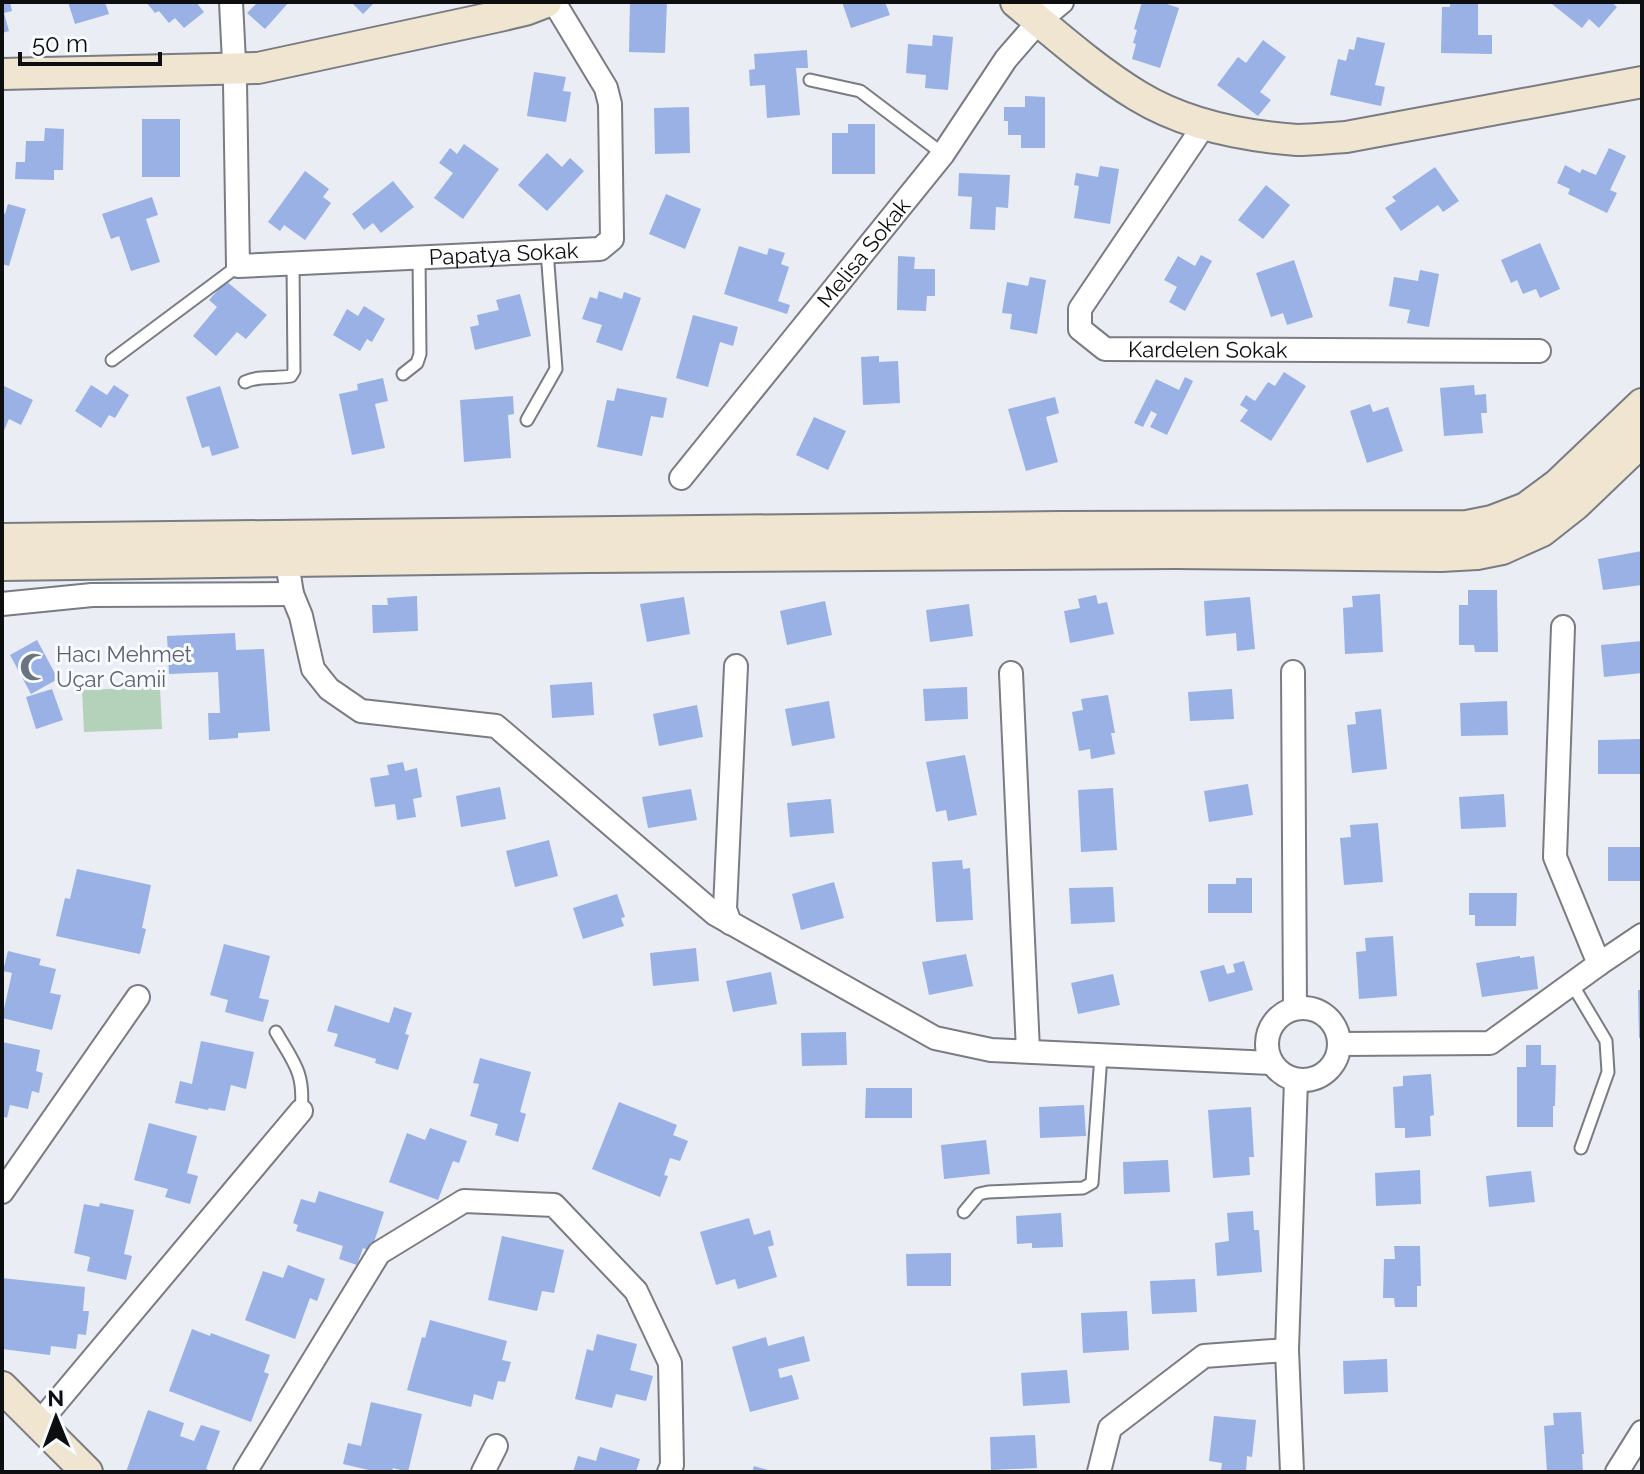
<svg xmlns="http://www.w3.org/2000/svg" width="1644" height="1474" font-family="Raleway,sans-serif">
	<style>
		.green { fill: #b4d2ba }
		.building { fill: #99b1e4 }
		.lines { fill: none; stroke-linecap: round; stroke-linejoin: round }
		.lane-casing { stroke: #797c82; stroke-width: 15 }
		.street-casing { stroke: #797c82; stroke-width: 26 }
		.secondary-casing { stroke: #797c82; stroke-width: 34 }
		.lane { stroke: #fff; stroke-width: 11 }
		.street { stroke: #fff; stroke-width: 22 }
		.secondary { stroke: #efe5d0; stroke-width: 30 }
		.labels { text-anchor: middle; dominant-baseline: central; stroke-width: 6; stroke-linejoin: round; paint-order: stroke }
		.street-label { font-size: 22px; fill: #0d0e10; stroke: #f8fbff }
		.worship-label { font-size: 22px; fill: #5b616d; stroke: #f8fbff; text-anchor: start }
	</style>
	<rect width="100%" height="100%" fill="#eaedf4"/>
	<path class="green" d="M160,687L162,729L84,732L82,690Z"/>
	<path class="building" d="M2,2H10L12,11L4,13L9,31L2,33Z
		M68,2H105L109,14L75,24Z
		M146,2H196L204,12L184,28L175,18L169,23L159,11L155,13Z
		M258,2H289L265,29L247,13Z
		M351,2H375L363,14Z
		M630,2H667L665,53L629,52Z
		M842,2H885L890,15L851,28Z
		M1142,2H1161L1179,8L1160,68L1132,59L1136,44L1133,43L1137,30L1134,29Z
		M1450,2H1478V35H1492V54L1441,53L1442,7H1450Z
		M1554,2H1611L1617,7L1599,28L1589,19L1582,28L1552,4Z
		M933,35L953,37L948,90L925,88L926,75L906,73L908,44L932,46Z
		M1357,37L1385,43L1375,85L1385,87L1381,106L1330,95L1338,59L1346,61L1349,49L1354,50Z
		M1263,40L1286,57L1260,92L1271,100L1258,116L1217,85L1238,57L1246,63Z
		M807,50L808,68H796L800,115L767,118L765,85L750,86L749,70L755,69L754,54Z
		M534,72L566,77L563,91L571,92L566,122L527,116Z
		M1025,96L1045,97V148H1021V135H1008V121H1004V107H1025Z
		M689,107L690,153L655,154L654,108Z
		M142,119H180V177H142Z
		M848,124H875V174H832V133H848Z
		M45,128L64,129L63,170H54V180L15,179L16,162H25L26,141H44Z
		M464,144L499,169L463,219L434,198L453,173L439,163L450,148L457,154Z
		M1609,148L1626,156L1610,190L1617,193L1607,213L1568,194L1570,189L1557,183L1565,165L1580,173L1582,169L1596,175Z
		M547,153L562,167L570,158L584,171L547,211L518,185Z
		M1100,166L1119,169L1110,224L1074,218L1079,186L1074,185L1076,173L1098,177Z
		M1435,167L1459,201L1443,212L1438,205L1401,231L1385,208L1396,201L1392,197Z
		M305,171L329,189L323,197L331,203L305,240L284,225L280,231L268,222Z
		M959,173L1010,175L1008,208L996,207L995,230L970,229L972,197L958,196Z
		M393,181L414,207L381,233L373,223L364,230L352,214Z
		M1266,185L1290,205L1263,239L1238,220Z
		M666,194L701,209L685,249L649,234Z
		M152,197L158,215L146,219L160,262L131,271L119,236L111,239L102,214Z
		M8,204L26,209L9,266L2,264V213L5,214Z
		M1540,243L1560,289L1540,298L1536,289L1523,294L1517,280L1511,283L1501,260Z
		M739,246L767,255L769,248L785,253L781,264L789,267L778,301L790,305L787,314L724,294Z
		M1201,255L1212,261L1185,311L1169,302L1177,287L1164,280L1178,256L1195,266Z
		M898,256L915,257L914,269H935V296H927L926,311L897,310Z
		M1294,260L1313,317L1287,325L1283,313L1271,317L1256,273Z
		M1420,270L1439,274L1429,327L1407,323L1410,310L1389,306L1394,277L1418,281Z
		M1030,277L1046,280L1037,334L1010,329L1012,314L1002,313L1007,282L1028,286Z
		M226,281L267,315L246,339L237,332L216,356L193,336L217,307L209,300Z
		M599,291L622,299L624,292L641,298L622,351L596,342L602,325L582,319L590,297L597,299Z
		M520,294L531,336L475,350L470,327L479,325L477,315L499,310L496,300Z
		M364,306L385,319L372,342L367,339L360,351L333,335L347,309L358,316Z
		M693,315L738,327L733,346L720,342L708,387L676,378Z
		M879,356V362L898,361L900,403L863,405L861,357Z
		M1284,372L1306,386L1271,441L1240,421L1248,410L1240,405L1246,395L1255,401L1268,382L1275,386Z
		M1185,377L1193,381L1167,435L1150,427L1157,414L1151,411L1143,427L1134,423L1156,379L1179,390Z
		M383,378L388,401L375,404L385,448L352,455L339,394L358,390L357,384Z
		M2,385L33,400L21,425L9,419L2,435Z
		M91,385L107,395L114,385L129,395L115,418L109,415L101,428L75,411Z
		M1474,385L1475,395L1486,394L1487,413H1481L1483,433L1444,436L1440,388Z
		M220,386L239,448L212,456L209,446L202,448L186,397Z
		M617,388L667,398L663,418L651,416L642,456L597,447L607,400L614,401Z
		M513,396L514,414L508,415L511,458L464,462L460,400Z
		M1055,397L1059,413L1046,417L1058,462L1026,471L1008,409Z
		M1370,404L1373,412L1388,407L1403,451L1367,463L1350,411Z
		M814,417L846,431L828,470L796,455Z
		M1642,551V585L1603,590L1598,559Z
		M1468,590H1497L1498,652H1475L1474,645H1459V605H1468Z
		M1380,594L1383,652L1345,654L1343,608L1353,607L1352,596Z
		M1096,595L1098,604L1107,602L1114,634L1070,643L1064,611L1080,608L1078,599Z
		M417,596L418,631L373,633L372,605H388L387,598Z
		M684,597L690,634L647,642L640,604Z
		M1250,597L1255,649L1237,651L1236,633L1206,636L1204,601Z
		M825,601L832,635L787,645L780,611Z
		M969,604L973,636L930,642L926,610Z
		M235,633L236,650L264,649L270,731L238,733V738L209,740L208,713H220L218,672L169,674L167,636Z
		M37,640L58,679L31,694L10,655Z
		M1642,641V673L1604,677L1601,645Z
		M592,682L594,715L552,718L550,685Z
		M967,687L968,719L925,721L923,689Z
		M52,689L63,720L36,729L26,697Z
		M1232,689L1234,719L1190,721L1188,692Z
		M1108,695L1115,733H1111L1115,754L1091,759L1090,749L1079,751L1072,712L1083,710L1081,699Z
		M829,701L835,738L792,746L785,709Z
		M1507,701L1508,735L1461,736L1460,703Z
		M697,705L703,737L659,746L653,714Z
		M1381,709L1387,769L1352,773L1347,725L1356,724L1355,712Z
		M1642,739V774H1598V740Z
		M965,755L977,815L948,821L946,810L936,812L926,762Z
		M403,762L405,771L417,768L422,797L413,799L416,817L397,820L395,804L375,807L370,778L389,775L387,765Z
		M1248,784L1253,815L1209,822L1204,791Z
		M500,787L506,819L461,827L456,796Z
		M1113,788L1117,850L1081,852L1078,790Z
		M691,789L697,820L648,828L642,797Z
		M1504,794L1506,827L1461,829L1459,797Z
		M831,799L834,833L790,837L787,803Z
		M1378,823L1383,882L1344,885L1340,838L1351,837L1350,825Z
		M549,840L558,876L515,887L506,851Z
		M1608,847H1642V881H1608Z
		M962,860L963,869L970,868L973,920L936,922L932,862Z
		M77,869L151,885L142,928L146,929L140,954L56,936L65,898L70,899Z
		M1236,878H1252V913H1208V884H1236Z
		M834,882L844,918L801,930L792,894Z
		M1113,887L1115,922L1071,924L1069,888Z
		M1469,893H1517L1516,926H1475V915H1469Z
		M617,894L625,917L621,918L624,926L583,939L573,908Z
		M1393,936L1397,996L1359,999L1356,952L1366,951L1365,938Z
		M224,944L270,956L259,998L269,1000L263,1022L225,1012L228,1000L210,995Z
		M696,948L699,981L653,986L650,953Z
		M8,951L41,959L39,965L56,969L50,993L61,995L52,1030L2,1018L12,973L3,971Z
		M966,954L973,986L929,995L922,962Z
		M1520,956V958L1534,956L1538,989L1482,997L1476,963Z
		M1244,961L1253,990L1209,1002L1200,971L1224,965L1227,974L1235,972L1233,964Z
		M771,972L777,1004L733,1012L726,981Z
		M1113,974L1120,1005L1078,1014L1071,983Z
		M1638,990H1642V1038H1639Z
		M335,1005L389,1023L394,1007L412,1013L405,1034L409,1035L398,1070L375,1063L376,1059L334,1046L338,1034L327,1031Z
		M846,1032L847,1065L802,1066L801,1033Z
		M201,1041L254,1052L246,1089L231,1085L225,1111L209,1108L208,1110L175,1103L180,1081L192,1084Z
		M2,1042L40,1050L36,1071L43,1073L39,1093L32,1091L28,1109L10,1105L7,1118L2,1116Z
		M1526,1045H1541V1065H1556L1555,1106H1553V1127H1517V1067H1526Z
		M480,1058L531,1072L520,1112L526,1114L518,1142L495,1135L498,1124L470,1116L479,1084L473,1083Z
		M1431,1074L1434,1115L1430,1116L1431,1136L1405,1138V1128H1395L1393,1087L1403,1086V1076Z
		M866,1088H912V1118H865Z
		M619,1102L677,1125L673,1135L688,1141L680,1161L670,1158L664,1175L668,1176L660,1197L592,1169Z
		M1084,1105L1086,1136L1040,1138L1039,1107Z
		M1251,1107L1254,1157H1249L1250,1175L1213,1178L1208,1110Z
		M149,1123L197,1136L187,1173L198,1176L190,1204L165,1197L168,1189L134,1180Z
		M430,1128L467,1141L459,1163L453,1161L438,1200L389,1182L407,1133L425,1140Z
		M986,1140L990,1174L944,1179L941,1145Z
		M1168,1160L1170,1192L1124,1194L1123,1162Z
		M1420,1170L1421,1204L1376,1206L1375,1173Z
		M1531,1171L1535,1202L1489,1207L1486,1176Z
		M319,1191L384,1212L371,1251L363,1248L357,1265L339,1259L343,1246L296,1231L298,1225L293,1223L301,1199L315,1203Z
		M100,1203L134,1210L124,1254L132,1256L126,1280L87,1271L90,1257L74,1253L84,1204L99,1207Z
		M1253,1211L1254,1230H1259L1262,1272L1217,1276L1215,1243L1229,1241L1227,1213Z
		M1061,1213L1063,1247L1032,1248V1243L1017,1244L1016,1216Z
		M749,1218L754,1235L770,1230L774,1245L768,1247L777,1277L738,1289L735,1279L716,1285L700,1232Z
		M502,1236L564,1250L554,1293L542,1291L537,1311L488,1300Z
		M1394,1246H1420L1421,1286H1417V1307H1395L1394,1298H1383L1384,1259H1395Z
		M951,1253V1286H907L906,1254Z
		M288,1265L325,1279L317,1301L310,1298L295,1339L245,1320L263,1271L283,1278Z
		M2,1278L85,1287L83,1311H89L86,1335L78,1334L76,1349L51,1346L50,1355L2,1349Z
		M1195,1279L1197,1312L1152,1314L1150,1281Z
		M1127,1311L1129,1350L1083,1353L1081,1313Z
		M430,1320L507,1341L502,1360L511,1362L505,1382L498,1381L493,1400L474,1394L471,1407L407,1390L422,1337L425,1338Z
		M192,1329L210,1336L211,1333L270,1355L264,1372L269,1374L251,1422L169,1391Z
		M597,1334L637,1344L630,1370L653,1376L646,1401L616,1394L612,1408L575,1399L587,1349L593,1351Z
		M804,1336L810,1361L778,1369L780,1378L792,1375L799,1399L750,1412L732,1347L766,1337L768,1346Z
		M1387,1359L1388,1392L1344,1394L1343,1361Z
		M1067,1370L1070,1403L1023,1406L1021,1373Z
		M371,1402L422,1414L408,1472L393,1468L392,1472L378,1470L377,1472L343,1464L348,1443L361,1446Z
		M148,1410L184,1423L180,1436L194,1441L201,1425L220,1431L206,1469L215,1472H126Z
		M1581,1412L1584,1454H1582L1583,1472H1547L1544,1426L1554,1425L1553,1413Z
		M1214,1416L1256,1420L1252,1457L1247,1456L1246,1472H1221L1222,1463L1209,1461Z
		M1035,1435L1037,1468L991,1470L990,1437Z
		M600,1447L640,1459L636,1472H573L578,1456L596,1461Z
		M754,1466L771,1471L770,1472H752Z"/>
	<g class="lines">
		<defs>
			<path id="lane" d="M810,80L860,91L943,154
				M112,360L238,266
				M403,374L417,363L420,354L419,257
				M245,382C259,375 276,379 291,376L294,371L293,263
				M527,420L556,369L547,251
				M1572,984L1606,1041L1608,1072L1581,1148
				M276,1032C294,1063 305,1073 301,1111
				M964,1212L979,1194L988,1192L1083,1188L1092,1183L1101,1055"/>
			<g id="street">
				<path id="s1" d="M231,2L235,82L238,266L600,249L612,239L610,104L606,88L554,2"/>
				<path id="s2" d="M1205,124L1080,309V329L1105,349L1539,351"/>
				<path id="s3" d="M681,478L943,154L1006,59L1039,21L1062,2"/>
				<path d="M287,562L292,594L301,616L313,669L329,689L361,711L496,726L715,914L935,1038L991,1050L1271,1063"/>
				<path d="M2,604L92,595L292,594"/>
				<path d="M1293,672L1295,1008"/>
				<path d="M1011,673L1028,1051"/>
				<path d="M730,923L725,909L736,666"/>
				<path d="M1599,964L1642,935"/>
				<circle cx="1303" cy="1044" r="36"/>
				<path d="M1340,1044L1490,1043L1599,964L1555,857L1563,627"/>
				<path d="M2,1192L138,997"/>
				<path d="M39,1423L301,1111"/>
				<path d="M245,1472L379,1253L464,1201L554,1205L636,1291L670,1363L672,1465L669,1472"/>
				<path d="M483,1472L496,1446"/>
				<path d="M1099,1472L1110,1428L1204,1356L1287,1350"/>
				<path d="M1292,1472L1287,1350L1296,1080"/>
				<path d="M1617,1472L1642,1432"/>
			</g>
			<path id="secondary" d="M1016,2C1055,34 1095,70 1138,96C1184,124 1243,136 1297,140C1313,140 1329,138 1346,137L1642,82
				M2,74L258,68L495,17L525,10L546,2
				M2,539L1062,527L1467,526L1492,521L1526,508L1557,485L1642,404
				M2,565L589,557L1175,553L1441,556L1477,554L1502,549L1542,531L1575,505L1642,441
				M2,1387L87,1472"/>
		</defs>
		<use href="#lane" class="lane-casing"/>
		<use href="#street" class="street-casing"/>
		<use href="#secondary" class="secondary-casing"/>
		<use href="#lane" class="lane"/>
		<use href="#street" class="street"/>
		<use href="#secondary" class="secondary"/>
	</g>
	<defs>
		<symbol id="mosque-bare" viewBox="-9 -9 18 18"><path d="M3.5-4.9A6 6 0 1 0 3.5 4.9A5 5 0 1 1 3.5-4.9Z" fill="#6b7280" stroke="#f8fbff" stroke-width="2.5" paint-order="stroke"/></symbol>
	</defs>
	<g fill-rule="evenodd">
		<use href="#mosque-bare" x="14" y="647" width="40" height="40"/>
	</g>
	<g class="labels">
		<g class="street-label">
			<text stroke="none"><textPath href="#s3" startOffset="290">Melisa Sokak</textPath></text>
			<text stroke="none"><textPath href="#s1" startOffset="530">Papatya Sokak</textPath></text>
			<text stroke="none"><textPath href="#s2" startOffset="378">Kardelen Sokak</textPath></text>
		</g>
		<g class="worship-label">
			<text x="56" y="654">Hacı Mehmet<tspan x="56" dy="25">Uçar Camii</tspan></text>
		</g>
	</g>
	<rect width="1644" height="1474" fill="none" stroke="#0d0e10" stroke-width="8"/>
	<g transform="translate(56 1418) rotate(359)" stroke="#f8fbff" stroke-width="6" paint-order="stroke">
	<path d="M0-6L14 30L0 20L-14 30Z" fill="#0d0e10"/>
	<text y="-12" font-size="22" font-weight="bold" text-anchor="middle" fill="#0d0e10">N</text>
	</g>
	<path d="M20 52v12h140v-12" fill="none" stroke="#0d0e10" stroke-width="4"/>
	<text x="32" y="52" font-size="24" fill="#0d0e10" stroke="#f8fbff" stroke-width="6" paint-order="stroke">50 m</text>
</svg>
